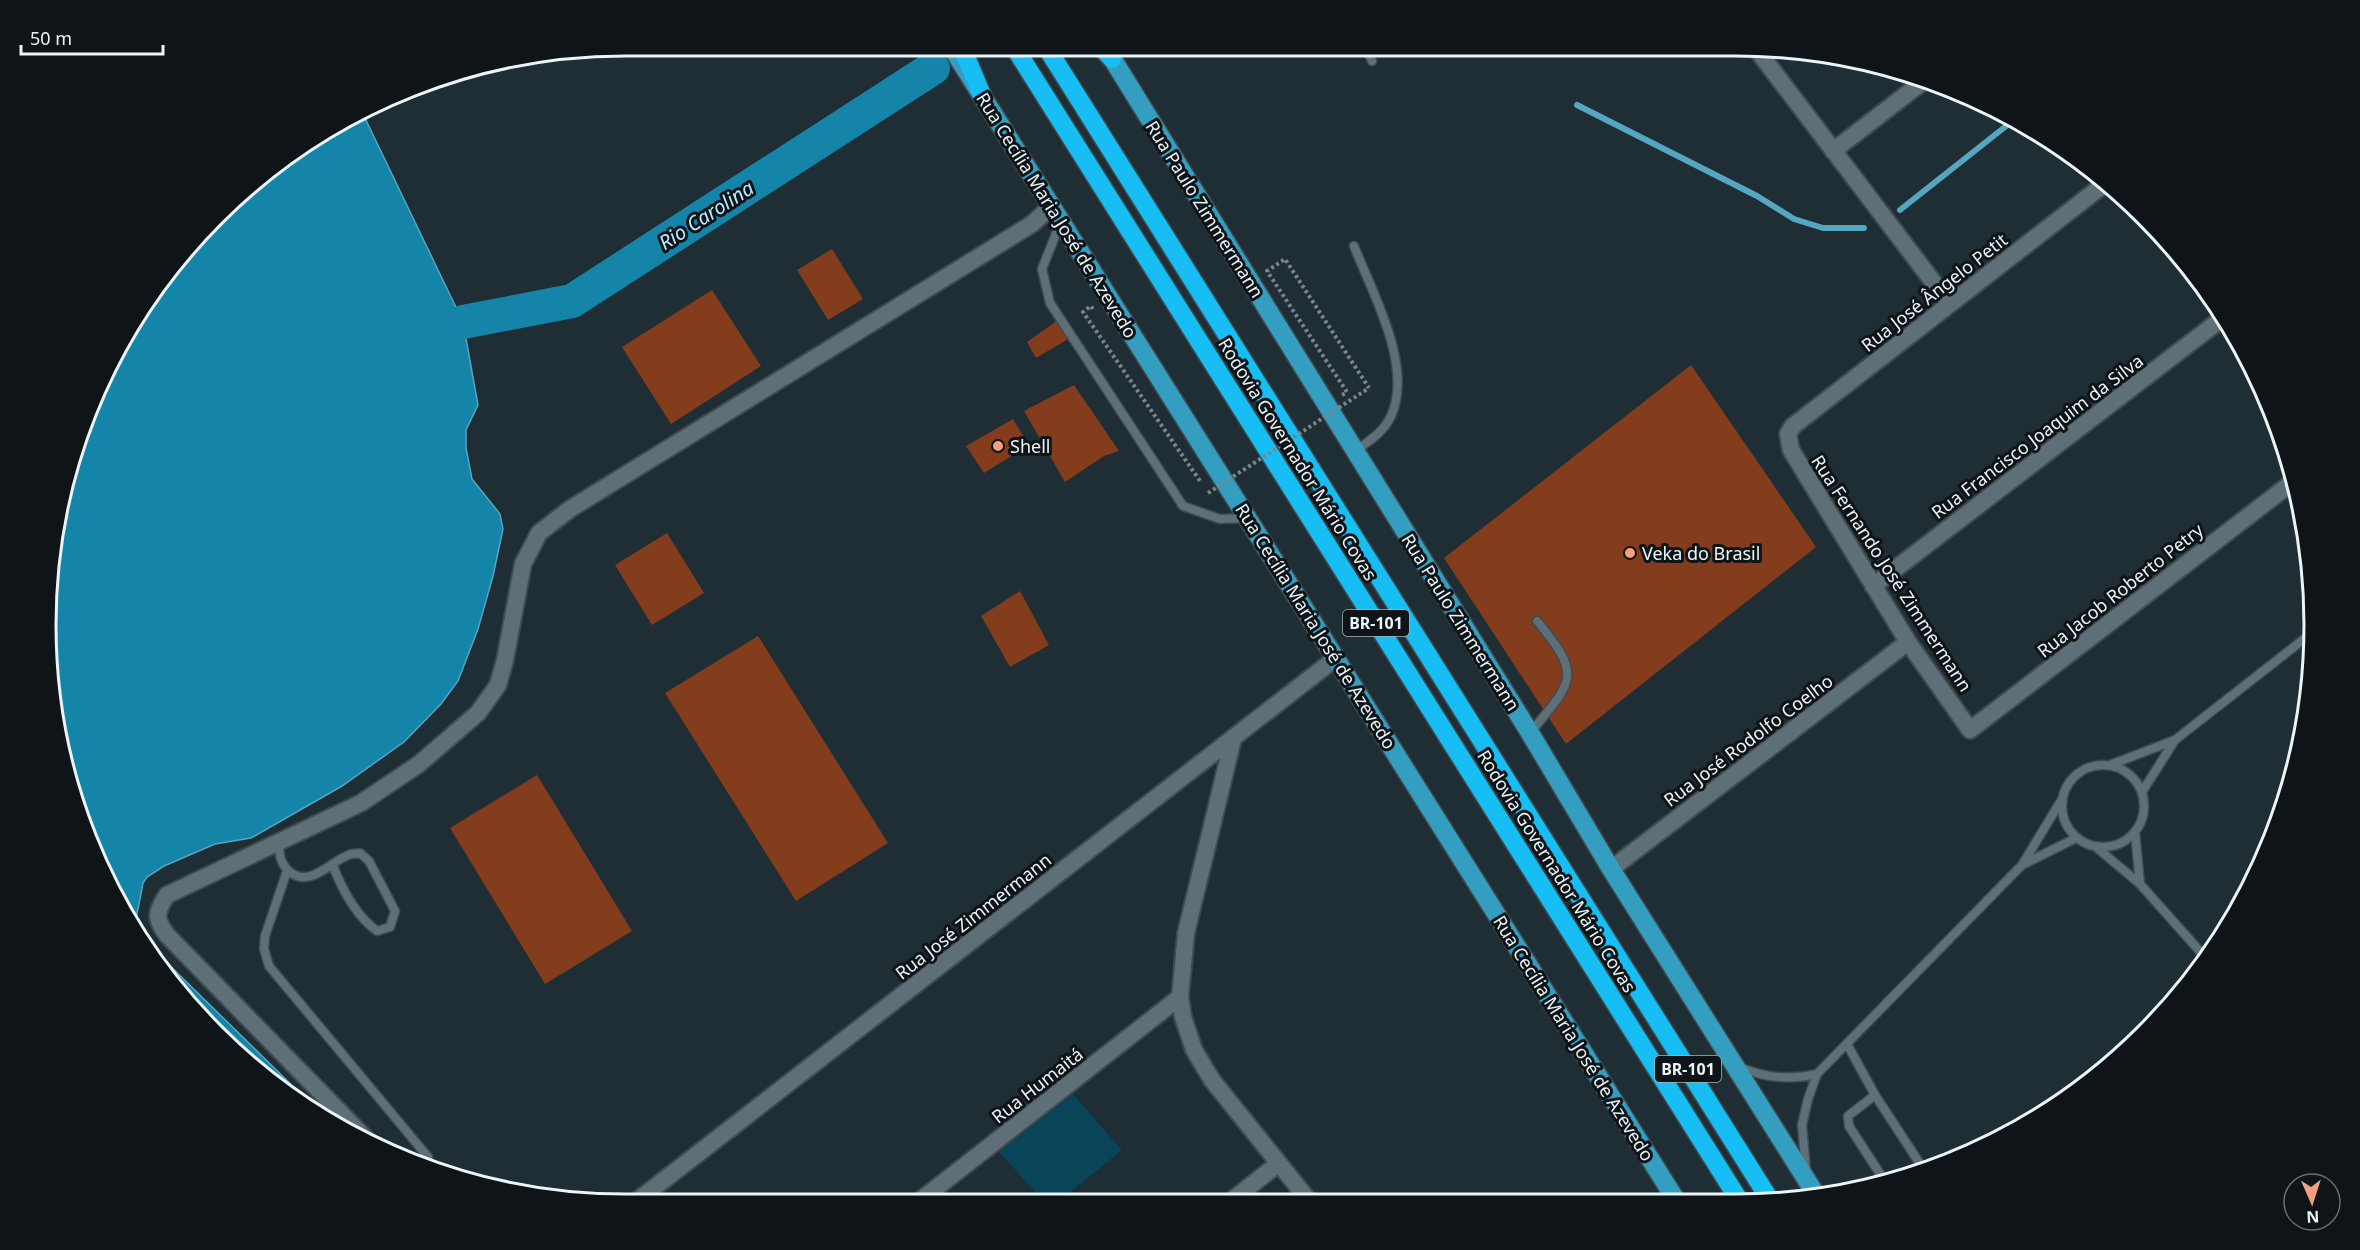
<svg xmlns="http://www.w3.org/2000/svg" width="2360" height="1250" font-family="'Noto Sans',sans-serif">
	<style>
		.green { fill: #094458 }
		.water { fill: #1584a9; stroke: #55a6c1; stroke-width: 1.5 }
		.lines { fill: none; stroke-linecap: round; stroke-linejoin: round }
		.stream { stroke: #55a6c1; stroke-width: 6 }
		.river { stroke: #1584a9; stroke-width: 34 }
		.building { fill: #833d1c }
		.lane-casing { stroke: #3e4b50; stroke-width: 11 }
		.street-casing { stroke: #3e4b50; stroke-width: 20 }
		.primary-casing { stroke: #3e4b50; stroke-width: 21 }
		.highway-casing { stroke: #3e4b50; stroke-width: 21 }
		.path { stroke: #79858b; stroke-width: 4; stroke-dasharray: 3 3; stroke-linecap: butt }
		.lane { stroke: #5f6f77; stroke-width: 8 }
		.street { stroke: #5f6f77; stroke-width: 16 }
		.primary { stroke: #349ec1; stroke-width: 18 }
		.highway { stroke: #17bef3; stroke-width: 18 }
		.path-bridge { stroke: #79858b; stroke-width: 4; stroke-dasharray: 3 3; stroke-linecap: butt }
		.poi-dot { fill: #f2a17e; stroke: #0e1417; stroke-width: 2 }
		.labels { text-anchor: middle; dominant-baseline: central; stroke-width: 6; stroke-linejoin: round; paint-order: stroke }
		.shield { fill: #0e1417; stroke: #a9b2b5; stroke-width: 1.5 }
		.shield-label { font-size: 16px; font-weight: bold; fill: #ebf5f9 }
		.street-label { font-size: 18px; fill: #ebf5f9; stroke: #0e1417 }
		.poi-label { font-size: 18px; fill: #ebf5f9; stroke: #0e1417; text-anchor: start }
		.water-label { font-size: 20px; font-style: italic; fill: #bce9fe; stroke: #0e1417 }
		.rim { fill: none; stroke: #ebf5f9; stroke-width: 3 }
	</style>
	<rect width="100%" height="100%" fill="#1f2d34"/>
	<path class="green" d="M1073,1094L1122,1150L1058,1202H1044L999,1152Z"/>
	<path class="water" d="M364,116L463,322L478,405L466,430V448L472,479L500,514L503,529L493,576L478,629L458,681L441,704L404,742L342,786L251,838L215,844L164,866L147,877L143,883L135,924L105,881L65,775L46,663L65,475L143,303L272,165Z
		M159,957L162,958L313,1106L215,1035Z"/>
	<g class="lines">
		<path class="stream" d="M1577,105L1757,196L1794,219L1823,228H1864
			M1900,210L2015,119"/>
		<path class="river" d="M463,322L572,301L933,68"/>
	</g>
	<path class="building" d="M832,249L863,299L828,320L797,270Z
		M712,290L761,366L671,424L622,347Z
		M1058,320L1070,338L1036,358L1027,342Z
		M1691,365L1816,547L1566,744L1444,558Z
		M1074,385L1119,451L1104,456L1065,482L1024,411Z
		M1013,419L1029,445L984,473L966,446Z
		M667,533L704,593L652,625L615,565Z
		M1020,591L1049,645L1010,667L981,616Z
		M758,636L888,843L796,901L665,693Z
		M537,775L632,931L545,984L450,828Z"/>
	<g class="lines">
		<defs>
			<path id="lane" d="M1365,46L1372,61
				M1112,59L1128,46
				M1061,221L1042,269L1050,303L1183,506L1220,519L1248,518
				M1354,246C1372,292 1414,367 1391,416C1384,432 1369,441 1355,451
				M1530,733C1573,681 1583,676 1537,621
				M2110,765L2175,740L2313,632
				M2062 806a41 41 0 1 1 82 0a41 41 0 1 1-82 0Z
				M2142,792L2175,740
				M2135,832L2140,884
				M279,842C279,854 280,864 290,872C310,889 333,859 351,854C354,853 357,854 360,853L369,861L395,911L390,927L377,931C356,916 342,889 333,866
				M2096,847L2140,884L2205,957
				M2022,865L2076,838
				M287,871L265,936L264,949L269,966L428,1157
				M1847,1044L1875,1095
				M1739,1067C1766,1078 1789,1080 1817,1074
				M1806,1170L1802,1125L1808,1099L1817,1074L2022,865L2062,799
				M1884,1180L1849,1126L1848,1116L1875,1095L1924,1170"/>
			<path id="street" d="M1754,46L1950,304
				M1833,151L1925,80
				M2107,182L1793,426L1788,434L1791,450L1908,642L1970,730L2294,481
				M1873,586L2224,317
				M1233,739L1186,933L1180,997L1183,1017L1194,1050L1212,1080L1310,1202
				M1611,869L1908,642
				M374,1147L167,935C154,918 156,912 167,895L361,803L419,764L478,713L498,685L505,660L523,564L539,533L570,509L1032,224L1052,206
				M1230,1202L1279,1163
				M917,1203L1180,997
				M633,1204L1336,658"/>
			<path id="primary" d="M950,45L1676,1200
				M1105,47L1530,733L1611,869L1818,1198"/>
			<path id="highway" d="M961,45L982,95
				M1013,45L1739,1200
				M1045,45L1770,1200
				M1100,46L1112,59"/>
		</defs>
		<use href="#lane" class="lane-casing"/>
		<use href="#street" class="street-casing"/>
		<use href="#primary" class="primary-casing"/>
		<use href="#highway" class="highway-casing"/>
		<path class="path" d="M1093,309L1091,306L1083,312L1200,481
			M1342,395L1347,392L1267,271L1285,259L1369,388"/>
		<use href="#lane" class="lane"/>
		<use href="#street" class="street"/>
		<use href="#primary" class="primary"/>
		<use href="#highway" class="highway"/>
		<path class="path-bridge" d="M1208,493L1369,388"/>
	</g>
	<g class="poi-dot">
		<circle cx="998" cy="446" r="6"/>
		<circle cx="1630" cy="553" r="6"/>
	</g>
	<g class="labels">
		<g class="shield">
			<rect x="1343" y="610" width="66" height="26" rx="4.5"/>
			<rect x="1655" y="1056" width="66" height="26" rx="4.5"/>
		</g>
		<g class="shield-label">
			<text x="1376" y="623">BR-101</text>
			<text x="1688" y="1069">BR-101</text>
		</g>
		<g class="street-label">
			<text transform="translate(1205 209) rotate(58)">Rua Paulo Zimmermann</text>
			<text transform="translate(1057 215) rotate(58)">Rua Cecília Maria José de Azevedo</text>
			<text transform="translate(1934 292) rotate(-38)">Rua José Ângelo Petit</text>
			<text transform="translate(2037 436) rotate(-37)">Rua Francisco Joaquim da Silva</text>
			<text transform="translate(1298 459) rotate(58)">Rodovia Governador Mário Covas</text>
			<text transform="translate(1892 573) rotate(57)">Rua Fernando José Zimmermann</text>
			<text transform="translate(2120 590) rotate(-38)">Rua Jacob Roberto Petry</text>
			<text transform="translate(1461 622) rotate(58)">Rua Paulo Zimmermann</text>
			<text transform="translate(1316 626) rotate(58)">Rua Cecília Maria José de Azevedo</text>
			<text transform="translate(1748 740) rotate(-37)">Rua José Rodolfo Coelho</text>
			<text transform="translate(1557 871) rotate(58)">Rodovia Governador Mário Covas</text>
			<text transform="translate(973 916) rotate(-38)">Rua José Zimmermann</text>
			<text transform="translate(1574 1038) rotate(58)">Rua Cecília Maria José de Azevedo</text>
			<text transform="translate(1037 1085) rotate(-38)">Rua Humaitá</text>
		</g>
		<g class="poi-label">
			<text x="1010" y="446">Shell</text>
			<text x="1642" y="553">Veka do Brasil</text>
		</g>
		<g class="water-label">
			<text transform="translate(706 215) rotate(-33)">Rio Carolina</text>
		</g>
	</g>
	<path d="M0 0H2360V1250H0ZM625 56H1735A569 569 0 0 1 2304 625V625A569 569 0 0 1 1735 1194H625A569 569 0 0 1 56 625V625A569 569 0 0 1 625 56Z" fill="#0e1417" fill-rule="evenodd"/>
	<path class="rim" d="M625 56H1735A569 569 0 0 1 2304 625V625A569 569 0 0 1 1735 1194H625A569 569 0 0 1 56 625V625A569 569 0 0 1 625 56Z"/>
	<g transform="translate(2312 1202) rotate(177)"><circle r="28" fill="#0e1417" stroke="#666e71" stroke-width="1.5"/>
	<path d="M0-4.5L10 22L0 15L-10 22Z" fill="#f2a17e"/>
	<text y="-9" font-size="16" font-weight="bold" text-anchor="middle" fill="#ebf5f9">N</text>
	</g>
	<path d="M21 45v9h142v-9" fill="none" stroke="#ebf5f9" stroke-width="3"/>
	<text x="30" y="45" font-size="18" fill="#ebf5f9" stroke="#0e1417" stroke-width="4.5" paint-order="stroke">50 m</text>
</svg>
